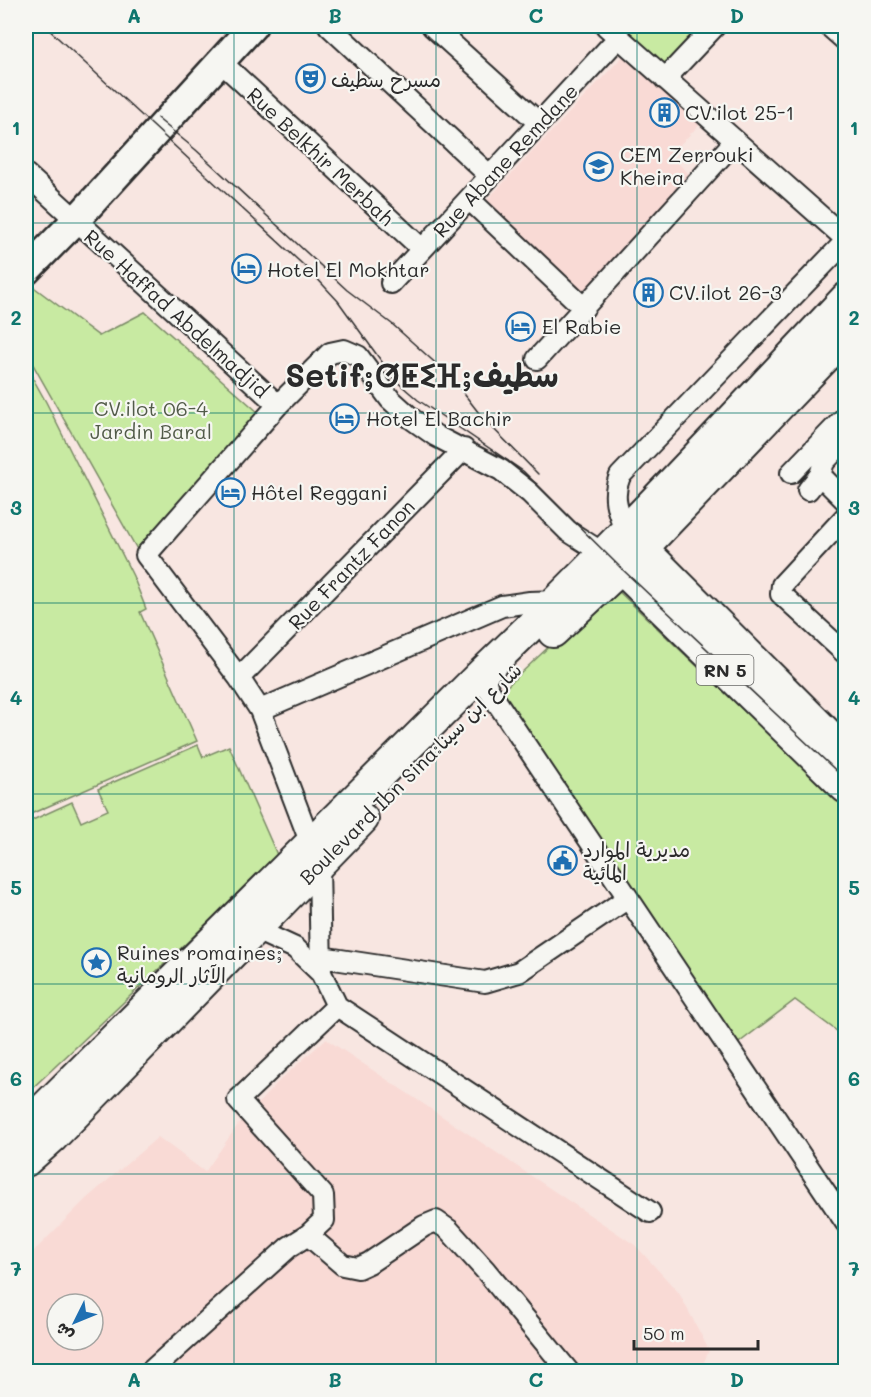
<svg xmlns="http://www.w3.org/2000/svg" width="871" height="1397" font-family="Mali,'Playpen Sans Arabic','Noto Sans Tifinagh',sans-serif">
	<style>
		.built { fill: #f9dad5; fill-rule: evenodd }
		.green { fill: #c8eaa2; stroke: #7a8a66; stroke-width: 1.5 }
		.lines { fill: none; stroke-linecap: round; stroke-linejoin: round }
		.street-casing { stroke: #2b2b2b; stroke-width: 24 }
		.secondary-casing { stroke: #2b2b2b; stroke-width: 32 }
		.primary-casing { stroke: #2b2b2b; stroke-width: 34 }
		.street { stroke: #f6f6f2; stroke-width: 20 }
		.secondary { stroke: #f6f6f2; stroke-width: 27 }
		.primary { stroke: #f6f6f2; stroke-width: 30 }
		.tram { stroke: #2b2b2b; stroke-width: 1.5 }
		.grid { fill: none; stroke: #0f766e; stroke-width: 1.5; stroke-opacity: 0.55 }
		.labels { text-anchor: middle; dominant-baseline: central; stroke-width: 4.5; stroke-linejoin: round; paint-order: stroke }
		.shield { fill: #f6f6f2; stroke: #686867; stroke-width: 1.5 }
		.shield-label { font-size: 18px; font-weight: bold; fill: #2b2b2b }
		.poi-label { font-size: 20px; fill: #2b2b2b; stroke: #f6f6f2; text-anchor: start }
		.street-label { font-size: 20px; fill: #2b2b2b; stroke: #f6f6f2 }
		.park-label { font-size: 20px; fill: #525b49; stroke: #f6f6f2 }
		.town-label { font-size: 32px; font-weight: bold; fill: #2b2b2b; stroke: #f6f6f2 }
		.neatline { fill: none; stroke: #0f766e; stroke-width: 2 }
		.grid-label { font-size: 20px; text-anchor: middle; font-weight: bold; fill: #0f766e }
	</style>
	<rect width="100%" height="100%" fill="#f8e6e1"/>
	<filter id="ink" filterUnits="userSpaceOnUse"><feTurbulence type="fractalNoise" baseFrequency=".0167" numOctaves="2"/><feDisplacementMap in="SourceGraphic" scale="12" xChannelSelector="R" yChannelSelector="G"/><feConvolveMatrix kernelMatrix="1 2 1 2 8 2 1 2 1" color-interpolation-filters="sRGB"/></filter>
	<g filter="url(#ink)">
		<path class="built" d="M625,54L700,124L670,155L692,177L586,298L484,203Z
			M326,1039L635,1245L679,1293L709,1350L700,1372L38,1371L26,1357V1259L86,1199L158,1137L205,1172L237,1126L279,1081ZM57,1304H93V1340H57Z"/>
		<path class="green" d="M614,26H708L666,72Z
			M27,282L99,336L145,312L259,413L138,551L26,352V284Z
			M26,366L46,402L133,576L146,609L140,612L197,741L26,816Z
			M613,586L845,807V1037L795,1000L736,1045L502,691Z
			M198,745L203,757L229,746L278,857L26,1094V823L72,802L81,822L108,810L98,789Z"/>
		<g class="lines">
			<defs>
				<path id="street" d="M329,26L490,176
					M432,26L539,123
					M606,26L846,239
					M829,26L846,41
					M221,62L422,249
					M665,79L715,26
					M26,174L278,405
					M469,199L584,308
					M391,283L619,37
					M537,359L735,141
					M791,473L846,416
					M820,475L824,462L846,439
					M808,490L820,475L846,501
					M846,516L782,585L781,594L846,654
					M626,532C618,512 611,497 620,476L846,241
					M483,672L488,689L846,1223
					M239,678L464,449
					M260,710L502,606L530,602L558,601
					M256,930L295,948L321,973L337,1006L238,1100L323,1195L324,1220L308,1235L343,1265L358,1268L369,1263L424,1226L436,1221L449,1230L486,1271L569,1372
					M321,957L485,982L519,972L628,898
					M321,973L319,865L260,710L239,678L146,555L278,405L330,353L344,350L358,356L390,399L412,419L436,436L501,470L530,493L568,531L604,554
					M337,1006L650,1212
					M150,1372L289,1247L308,1235"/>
				<path id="secondary" d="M26,271L76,220L253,26"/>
				<path id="primary" d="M628,534L846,752
					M607,555L846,788
					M553,632L643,548L846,336
					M26,1126L483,672C609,553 726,425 846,298
					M26,1161L53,1137L363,819"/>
			</defs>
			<use href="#street" class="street-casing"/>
			<use href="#secondary" class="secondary-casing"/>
			<use href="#primary" class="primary-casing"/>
			<use href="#street" class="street"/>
			<use href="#secondary" class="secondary"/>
			<use href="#primary" class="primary"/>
			<path class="tram" d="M45,26L312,273L338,301L395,380L418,400L523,471L622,569L846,780
				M157,118L196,150L347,290L392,324L451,377L482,417L538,474"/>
		</g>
	</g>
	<path class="grid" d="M234,26V1372M436,26V1372M637,26V1372M26,223H846M26,413H846M26,603H846M26,794H846M26,984H846M26,1174H846"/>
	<defs>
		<symbol id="theatre-ring" viewBox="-11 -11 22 22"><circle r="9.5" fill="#f6f6f2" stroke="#1f6fb2" stroke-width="1.5"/><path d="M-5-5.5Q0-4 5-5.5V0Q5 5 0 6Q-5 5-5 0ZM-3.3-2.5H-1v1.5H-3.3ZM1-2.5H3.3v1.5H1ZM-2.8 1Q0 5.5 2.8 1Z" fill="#1f6fb2"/></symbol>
		<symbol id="building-ring" viewBox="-11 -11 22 22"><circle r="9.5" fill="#f6f6f2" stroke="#1f6fb2" stroke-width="1.5"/><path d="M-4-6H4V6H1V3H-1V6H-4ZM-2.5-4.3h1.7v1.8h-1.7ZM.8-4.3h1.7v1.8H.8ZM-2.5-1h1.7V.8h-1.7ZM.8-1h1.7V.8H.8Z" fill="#1f6fb2"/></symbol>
		<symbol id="school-ring" viewBox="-11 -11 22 22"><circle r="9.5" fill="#f6f6f2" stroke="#1f6fb2" stroke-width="1.5"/><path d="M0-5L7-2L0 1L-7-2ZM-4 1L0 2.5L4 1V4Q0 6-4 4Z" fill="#1f6fb2"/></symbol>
		<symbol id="hotel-ring" viewBox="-11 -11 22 22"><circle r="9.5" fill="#f6f6f2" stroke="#1f6fb2" stroke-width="1.5"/><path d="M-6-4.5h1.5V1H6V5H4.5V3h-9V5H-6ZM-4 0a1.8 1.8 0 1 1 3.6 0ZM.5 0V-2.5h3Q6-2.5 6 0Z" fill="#1f6fb2"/></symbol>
		<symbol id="civic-ring" viewBox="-11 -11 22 22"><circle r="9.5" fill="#f6f6f2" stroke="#1f6fb2" stroke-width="1.5"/><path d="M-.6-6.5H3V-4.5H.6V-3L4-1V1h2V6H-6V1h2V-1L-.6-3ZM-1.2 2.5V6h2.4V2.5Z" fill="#1f6fb2"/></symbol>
		<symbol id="sight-ring" viewBox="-11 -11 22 22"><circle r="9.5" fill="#f6f6f2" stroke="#1f6fb2" stroke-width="1.5"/><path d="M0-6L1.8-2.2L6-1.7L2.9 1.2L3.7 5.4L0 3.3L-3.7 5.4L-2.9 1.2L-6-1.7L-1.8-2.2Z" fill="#1f6fb2"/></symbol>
	</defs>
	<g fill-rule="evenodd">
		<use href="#theatre-ring" x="294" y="62" width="33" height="33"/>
		<use href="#building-ring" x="648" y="96" width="33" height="33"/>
		<use href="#school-ring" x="582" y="150" width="33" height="33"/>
		<use href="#hotel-ring" x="230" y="252" width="33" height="33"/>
		<use href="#building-ring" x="632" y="276" width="33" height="33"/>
		<use href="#hotel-ring" x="504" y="310" width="33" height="33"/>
		<use href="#hotel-ring" x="328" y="402" width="33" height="33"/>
		<use href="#hotel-ring" x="214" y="476" width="33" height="33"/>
		<use href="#civic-ring" x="546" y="844" width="33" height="33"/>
		<use href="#sight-ring" x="80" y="946" width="33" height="33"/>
	</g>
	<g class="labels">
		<rect class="shield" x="696.5" y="655" width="57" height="30" rx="4.5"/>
		<g class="shield-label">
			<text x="725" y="670">RN 5</text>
		</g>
		<g class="poi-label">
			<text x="331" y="79">مسرح سطيف</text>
			<text x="685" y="112">CV.ilot 25-1</text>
			<text x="620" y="154">CEM Zerrouki<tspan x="620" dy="23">Kheira</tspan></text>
			<text x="267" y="269">Hotel El Mokhtar</text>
			<text x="669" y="292">CV.ilot 26-3</text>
			<text x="542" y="326">El Rabie</text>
			<text x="366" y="418">Hotel El Bachir</text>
			<text x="251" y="492">Hôtel Reggani</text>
			<text x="583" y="849">مديرية الموارد<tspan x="583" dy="23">المائية</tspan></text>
			<text x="117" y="952">Ruines romaines;<tspan x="117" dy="23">الآثار الرومانية</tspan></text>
		</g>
		<g class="street-label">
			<text transform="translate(321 156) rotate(43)">Rue Belkhir Merbah</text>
			<text transform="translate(505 160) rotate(-47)">Rue Abane Remdane</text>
			<text transform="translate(177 313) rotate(42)">Rue Haffad Abdelmadjid</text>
			<text transform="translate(351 564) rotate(-46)">Rue Frantz Fanon</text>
			<text transform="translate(410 773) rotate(-45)">Boulevard Ibn Sina:شارع ابن سينا</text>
		</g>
		<g class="park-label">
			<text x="151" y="408">CV.ilot 06-4<tspan x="151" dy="23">Jardin Baral</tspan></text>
		</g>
		<g class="town-label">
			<text x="422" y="374">Setif;ⵚⵟⵉⴼ;سطيف</text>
		</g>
	</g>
	<rect width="871" height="1397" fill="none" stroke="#f6f6f2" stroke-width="66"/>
	<g transform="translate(75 1322) rotate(227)"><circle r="28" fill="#f6f6f2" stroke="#a5a5a2" stroke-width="1.5"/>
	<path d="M0-4.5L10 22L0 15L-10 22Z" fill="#1f6fb2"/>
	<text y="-9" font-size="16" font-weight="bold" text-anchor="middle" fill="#2b2b2b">ش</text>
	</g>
	<path d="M634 1340v9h124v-9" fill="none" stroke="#2b2b2b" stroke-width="3"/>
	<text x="643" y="1340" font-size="18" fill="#2b2b2b" stroke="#f6f6f2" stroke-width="4.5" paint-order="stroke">50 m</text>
	<rect x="33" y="33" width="805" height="1331" class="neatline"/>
	<g class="grid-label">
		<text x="134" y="23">A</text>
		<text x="335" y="23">B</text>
		<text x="536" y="23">C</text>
		<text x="737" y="23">D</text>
		<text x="16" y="135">1</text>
		<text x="854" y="135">1</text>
		<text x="16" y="325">2</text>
		<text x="854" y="325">2</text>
		<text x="16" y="515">3</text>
		<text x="854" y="515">3</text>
		<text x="16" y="705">4</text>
		<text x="854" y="705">4</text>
		<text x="16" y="895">5</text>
		<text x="854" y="895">5</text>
		<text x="16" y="1086">6</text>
		<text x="854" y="1086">6</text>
		<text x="16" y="1276">7</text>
		<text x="854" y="1276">7</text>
		<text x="134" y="1387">A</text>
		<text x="335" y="1387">B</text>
		<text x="536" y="1387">C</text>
		<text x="737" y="1387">D</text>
	</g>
</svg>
